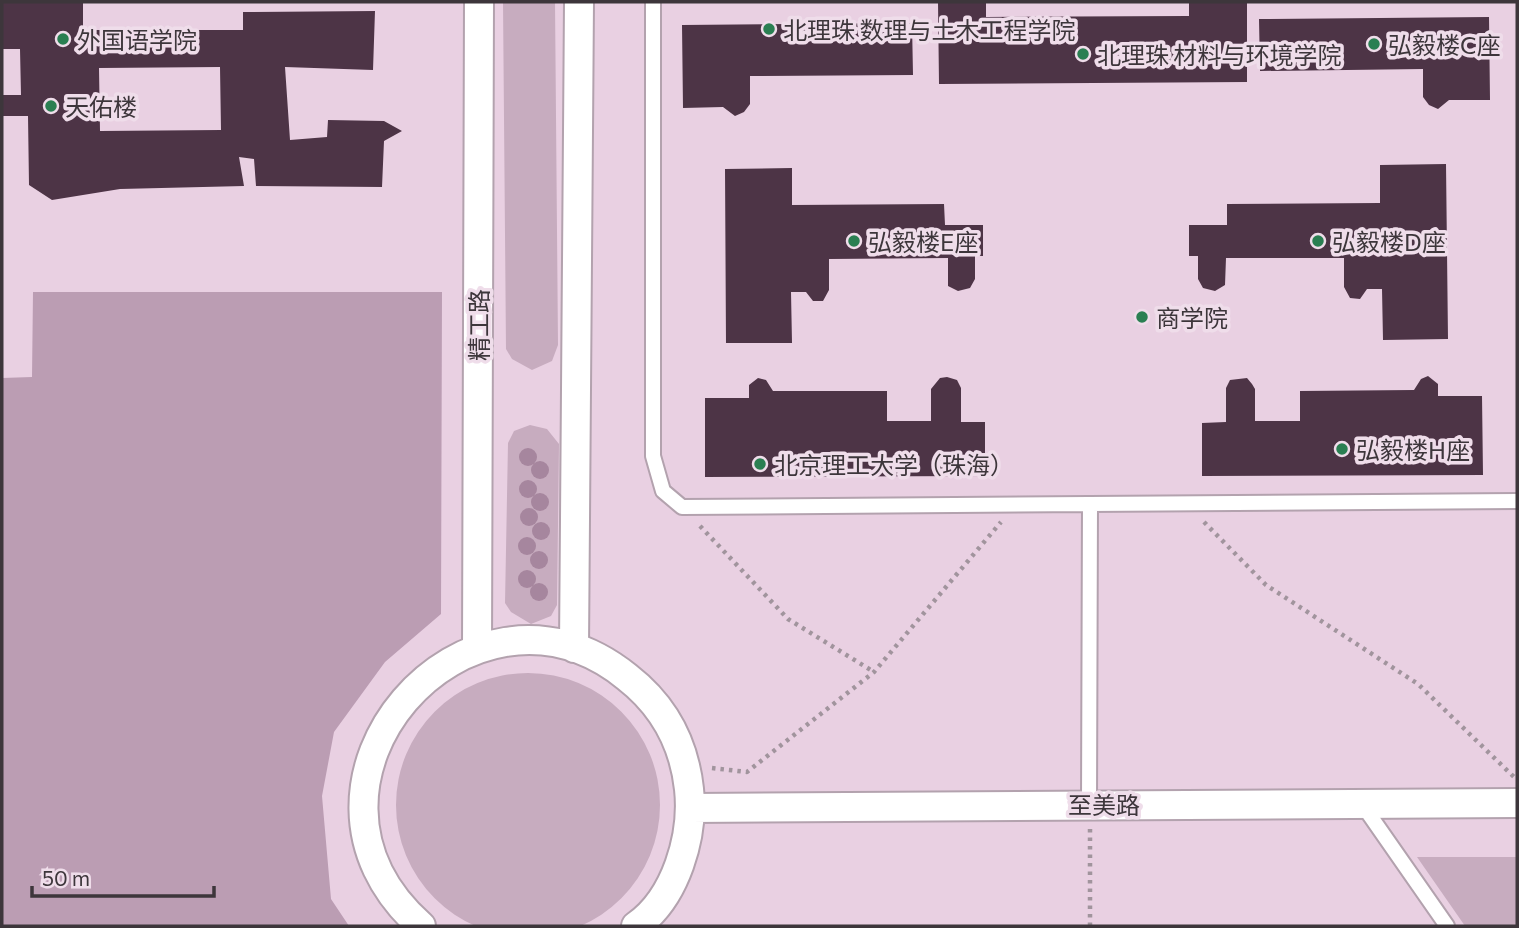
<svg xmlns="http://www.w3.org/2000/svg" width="1519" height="928" font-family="Commissioner,'Noto Sans SC',sans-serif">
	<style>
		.built { fill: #e9d0e2 }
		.green { fill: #c7acbf }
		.forest { fill: #bb9db3 }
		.building { fill: #4d3446; fill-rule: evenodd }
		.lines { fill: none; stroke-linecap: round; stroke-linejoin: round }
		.lane-casing { stroke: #b3a2ae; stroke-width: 18 }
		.street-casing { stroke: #b3a2ae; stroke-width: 32 }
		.path { stroke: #a1949d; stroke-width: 4.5; stroke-dasharray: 3.5 5; stroke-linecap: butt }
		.lane { stroke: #fff; stroke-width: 14 }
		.street { stroke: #fff; stroke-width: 28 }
		.tree { fill: #a6869e }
		.poi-dot { fill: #2a7f52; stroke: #efddea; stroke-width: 2.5 }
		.labels { text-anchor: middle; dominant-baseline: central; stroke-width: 7; stroke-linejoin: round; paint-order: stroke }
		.poi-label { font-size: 24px; fill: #3d363b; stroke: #efddea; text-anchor: start }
		.street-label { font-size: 24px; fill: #3d363b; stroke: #efddea }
	</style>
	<rect width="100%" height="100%" fill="#efddea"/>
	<path class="built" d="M2,2H1517V926H2Z"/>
	<path class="green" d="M503,2H555L558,345L552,361L532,370L512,359L506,349Z
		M530,425L547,429L559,444L557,605L551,616L531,624L511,612L505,603L508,443L514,431Z
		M396 805a132 132 0 1 1 264 0a132 132 0 1 1-264 0Z
		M1417,857H1517V926H1465Z"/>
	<path class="forest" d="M33,292H442L441,614L385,662L334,732L322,796L331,899L349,926H2V378L32,377Z"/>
	<path class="building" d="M2,2H83V30H243V12L375,11L373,70L285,67L290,140L327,137L328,120L384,121L402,131L384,141L382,187L256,186L254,159L239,157L244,186L120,189L52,200L29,185L28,116H2V95H21L20,49H2ZM220,67L221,130L100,131L99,68Z
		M938,2H986V17L1189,16V2H1247V82L939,84Z
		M1489,17L1490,100H1449L1438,109L1429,105L1423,97V69L1260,71L1259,19Z
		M912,23L913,75L750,76V104L744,112L735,116L723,107L683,108L682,25Z
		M1446,164L1448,339L1383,340L1382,289H1367L1360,299L1350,298L1344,287V258H1226L1225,285L1215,291L1203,288L1198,279V256H1189V225H1227V204L1380,203V165Z
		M792,168V205L944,204L945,225H983V256H975V279L970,288L958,291L948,286V258L829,259V290L823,301H813L806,292H791L792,343H726L725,169Z
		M1428,376L1438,384V396H1482L1483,475L1202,476V423L1226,422V388L1230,380L1247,378L1252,384L1255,389V421H1300V391L1414,390L1421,379Z
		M947,377L957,380L961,388V422H985V476L705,477V398H749V385L758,378L766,380L773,391H887V421H931V389L940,378Z"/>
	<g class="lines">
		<defs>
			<path id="lane" d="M653,2V456L663,491L682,507L1517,501
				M1089,804L1090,504
				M1362,804L1447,926"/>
			<path id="street" d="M574,648L579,2
				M477,649L479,2
				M691,808L1517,803
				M421,926C261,784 469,549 627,677C663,705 684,743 689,789C694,836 676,898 636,926"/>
		</defs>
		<use href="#lane" class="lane-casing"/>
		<use href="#street" class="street-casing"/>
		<path class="path" d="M1204,522L1266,585L1418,684L1514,777
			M700,526L788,619L874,672
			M712,768L747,772L874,672L1001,522
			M1090,829V926"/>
		<use href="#lane" class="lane"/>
		<use href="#street" class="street"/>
	</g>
	<g class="tree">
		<circle cx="528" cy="457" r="9"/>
		<circle cx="540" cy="470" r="9"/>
		<circle cx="528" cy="489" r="9"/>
		<circle cx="540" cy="502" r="9"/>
		<circle cx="529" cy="517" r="9"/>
		<circle cx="541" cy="531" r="9"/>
		<circle cx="527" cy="546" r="9"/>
		<circle cx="539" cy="560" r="9"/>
		<circle cx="527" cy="579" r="9"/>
		<circle cx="539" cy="592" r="9"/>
	</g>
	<g class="poi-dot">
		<circle cx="769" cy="29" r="7"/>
		<circle cx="63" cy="39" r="7"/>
		<circle cx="1374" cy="44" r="7"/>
		<circle cx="1083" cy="54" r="7"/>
		<circle cx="51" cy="106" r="7"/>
		<circle cx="854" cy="241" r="7"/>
		<circle cx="1318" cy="241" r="7"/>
		<circle cx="1142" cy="317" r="7"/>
		<circle cx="1342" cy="449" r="7"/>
		<circle cx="760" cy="464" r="7"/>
	</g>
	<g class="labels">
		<g class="poi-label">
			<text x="783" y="29">北理珠 数理与土木工程学院</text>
			<text x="77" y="39">外国语学院</text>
			<text x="1388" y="44">弘毅楼C座</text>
			<text x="1097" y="54">北理珠 材料与环境学院</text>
			<text x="65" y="106">天佑楼</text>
			<text x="868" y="241">弘毅楼E座</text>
			<text x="1332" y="241">弘毅楼D座</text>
			<text x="1156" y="317">商学院</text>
			<text x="1356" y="449">弘毅楼H座</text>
			<text x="774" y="464">北京理工大学（珠海）</text>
		</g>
		<g class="street-label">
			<text transform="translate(478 325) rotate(-90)">精工路</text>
			<text x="1104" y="804">至美路</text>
		</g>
	</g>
	<rect width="1519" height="928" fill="none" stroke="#3d363b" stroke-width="7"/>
	<path d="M32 886v10h182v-10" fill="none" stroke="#3d363b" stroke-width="3.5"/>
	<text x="42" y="886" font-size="21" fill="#3d363b" stroke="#efddea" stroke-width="5" paint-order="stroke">50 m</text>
</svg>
